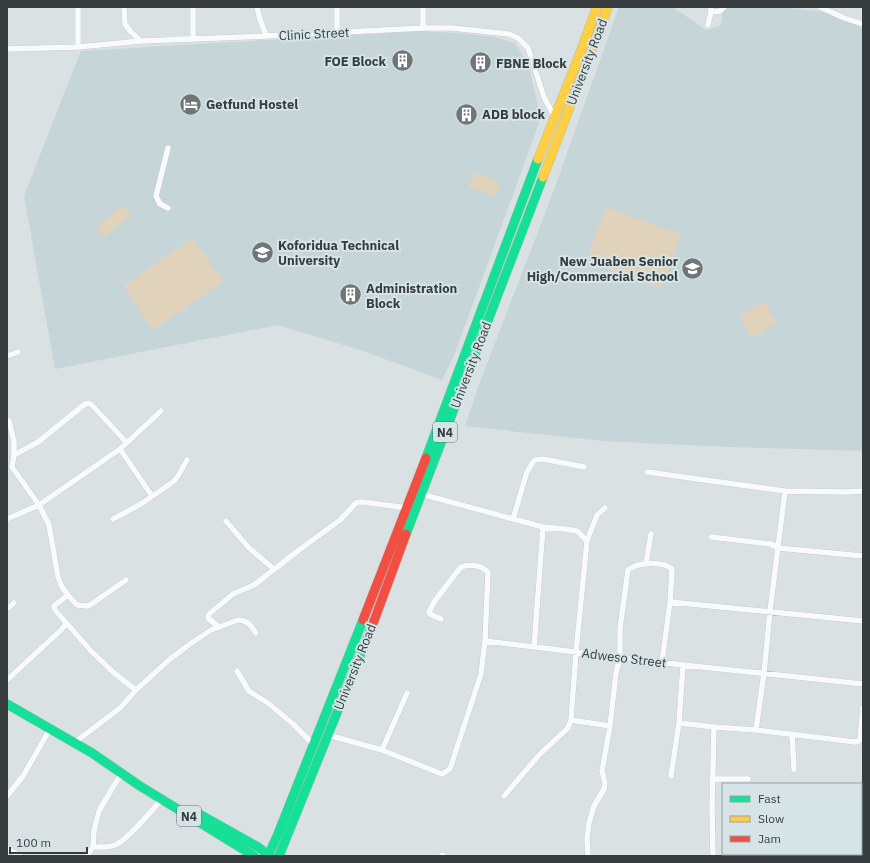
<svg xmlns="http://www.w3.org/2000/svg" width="870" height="863" font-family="'IBM Plex Sans',sans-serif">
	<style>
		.built { fill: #c6d5d8 }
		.pitch { fill: #e1d3bb }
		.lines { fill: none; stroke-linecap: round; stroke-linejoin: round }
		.street-casing { stroke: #b8bebf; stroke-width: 6 }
		.fast-casing { stroke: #babfbf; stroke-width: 10 }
		.slow-casing { stroke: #babfbf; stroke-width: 10 }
		.jam-casing { stroke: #babfbf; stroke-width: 10 }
		.street { stroke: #f9fafb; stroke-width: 5.5 }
		.fast { stroke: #16e098; stroke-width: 9 }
		.slow { stroke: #ffcf43; stroke-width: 9 }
		.jam { stroke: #f24e42; stroke-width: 9 }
		.labels { text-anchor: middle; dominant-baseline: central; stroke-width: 4; stroke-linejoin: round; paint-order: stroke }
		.shield { fill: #d6e4e7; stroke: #666e70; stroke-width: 1 }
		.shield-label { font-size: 12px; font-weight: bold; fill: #363c3d }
		.street-label { font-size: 13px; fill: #363c3d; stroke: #d6e4e7 }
		.poi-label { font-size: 13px; font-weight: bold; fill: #363c3d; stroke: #d6e4e7; text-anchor: start }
	</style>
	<rect width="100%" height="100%" fill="#dae1e3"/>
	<path class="built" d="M619,7H673L706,30L721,25L723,7H783L824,12L863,28V451L730,447L604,441L465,426L478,387L551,198Z
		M422,31L457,33L495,37L515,43L528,64L541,118L455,353L442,380L363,351L278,325L55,369L24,196L65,91L81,51Z"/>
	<path class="pitch" d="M474,172L500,182L495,196L468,187Z
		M123,205L131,215L104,237L96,227Z
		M606,207L681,235L661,289L586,261Z
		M193,238L223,282L153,330L123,286Z
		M763,301L777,322L752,338L739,317Z"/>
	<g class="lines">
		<defs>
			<path id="street" d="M78,7V47
				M124,7L125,24L131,32L141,41
				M257,7L259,16L266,36
				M337,7V32
				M820,7L844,18L863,24
				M711,12L720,11L724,7
				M708,25L711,12V7
				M423,28V7
				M193,39V7
				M7,49L78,47L141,41L266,36L423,28H452L509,34L518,38L528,48L544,97L554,116
				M168,208L160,204L156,196L168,148
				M7,356L18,352
				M7,420L9,421L14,441V455L12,467L39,505L49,525L58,577L62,587L68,595L77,605L86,606L90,605L126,580
				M120,449L152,496
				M14,455L38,442L85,404L88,403L92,405L127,443
				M647,472L785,491L847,492L863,491
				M421,494L543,527
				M7,519L39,505L120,449L161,411
				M113,519L141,504L173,482L178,476L187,460
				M513,519L527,472L533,462L535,460L543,459L584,467
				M226,521L249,548L274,569
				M711,537L771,544L778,548L863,556
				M587,541L597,515L605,508
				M646,563L651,534
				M68,595L55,605L54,607L55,610L91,651L113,672L136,690
				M670,602L863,621
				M7,609L14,603
				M219,627L208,618L209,614L233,594L254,585L299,550L340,520L356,503L359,502H363L407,508
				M485,641L683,665L863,684
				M534,648L543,527L565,529L577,531L587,541L576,652L571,720
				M683,665L679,723L714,727L756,730L855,742L859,741L860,739L863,707
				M237,671L249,691L268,703L293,724L313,744
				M7,680L61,630L66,624
				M756,730L764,673L770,611L785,491
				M792,734L794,769
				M328,735L382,750L442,774L450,769L481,674L485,641L488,572C481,565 468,563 460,568L434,602L429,612L430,614L441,619
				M74,743L120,708L136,690L170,659L190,644L211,630L238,620C248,620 251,626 256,633
				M382,750L407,693
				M671,776L679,723
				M712,779H748
				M7,796L23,776L50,729
				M504,796L539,755L568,728L571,720L610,726
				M93,847C100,847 108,848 115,845C127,841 152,810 162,799
				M7,848L20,856
				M87,856L93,847L94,831L99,811L113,787L122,773
				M441,856L443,855
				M588,856L587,839L589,823L594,806L604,789L605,783L602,771L610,726L616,673L620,657V628L628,570C638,562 663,561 672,569L670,602L662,662
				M713,856L712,809L714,727"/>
			<path id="fast" d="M426,458L538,159
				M406,534L543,177
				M7,704L92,753L140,786L254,856
				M199,814L258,847L270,856
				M268,856L278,834L363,620
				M279,856L374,621"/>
			<path id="slow" d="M538,159L579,56L597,7
				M543,177L608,7"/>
			<path id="jam" d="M363,620L426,458
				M374,621L406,534"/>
		</defs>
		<use href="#street" class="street-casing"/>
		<use href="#fast" class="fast-casing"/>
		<use href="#slow" class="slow-casing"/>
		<use href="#jam" class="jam-casing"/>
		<use href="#street" class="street"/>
		<use href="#fast" class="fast"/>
		<use href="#slow" class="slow"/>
		<use href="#jam" class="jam"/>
	</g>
	<defs>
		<symbol id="building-disc" viewBox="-11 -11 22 22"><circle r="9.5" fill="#6f7677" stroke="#d6e4e7"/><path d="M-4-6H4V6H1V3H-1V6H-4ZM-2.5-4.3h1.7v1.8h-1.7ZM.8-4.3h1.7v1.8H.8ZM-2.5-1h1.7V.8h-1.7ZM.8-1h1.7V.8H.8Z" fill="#fff"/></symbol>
		<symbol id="hotel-disc" viewBox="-11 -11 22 22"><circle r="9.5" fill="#6f7677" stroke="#d6e4e7"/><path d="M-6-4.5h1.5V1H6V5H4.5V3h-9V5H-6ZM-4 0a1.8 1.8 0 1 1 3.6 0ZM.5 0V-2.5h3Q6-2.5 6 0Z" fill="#fff"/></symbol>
		<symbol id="school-disc" viewBox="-11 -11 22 22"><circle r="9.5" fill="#6f7677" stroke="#d6e4e7"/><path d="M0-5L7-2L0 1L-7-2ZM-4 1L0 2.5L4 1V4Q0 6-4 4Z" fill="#fff"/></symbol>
	</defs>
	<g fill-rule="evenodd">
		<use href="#building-disc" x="390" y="48" width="25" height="25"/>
		<use href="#building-disc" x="468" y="50" width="25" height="25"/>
		<use href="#hotel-disc" x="178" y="92" width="25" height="25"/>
		<use href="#building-disc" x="454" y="102" width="25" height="25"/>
		<use href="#school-disc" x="250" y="240" width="25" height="25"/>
		<use href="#school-disc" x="680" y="256" width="25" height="25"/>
		<use href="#building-disc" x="338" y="282" width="25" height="25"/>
	</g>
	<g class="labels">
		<g class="shield">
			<rect x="433" y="422" width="24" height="20" rx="3"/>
			<rect x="177" y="806" width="24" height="20" rx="3"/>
		</g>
		<g class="shield-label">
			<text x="445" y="432">N4</text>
			<text x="189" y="816">N4</text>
		</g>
		<g class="street-label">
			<text transform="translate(314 34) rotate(-3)">Clinic Street</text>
			<text transform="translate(587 62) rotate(-69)">University Road</text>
			<text transform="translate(471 365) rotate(-69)">University Road</text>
			<text transform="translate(624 658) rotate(7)">Adweso Street</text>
			<text transform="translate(355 667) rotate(-68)">University Road</text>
		</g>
		<g class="poi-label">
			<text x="386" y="61" text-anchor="end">FOE Block</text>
			<text x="496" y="63">FBNE Block</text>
			<text x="206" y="104">Getfund Hostel</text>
			<text x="482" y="114">ADB block</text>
			<text x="278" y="245">Koforidua Technical<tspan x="278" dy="15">University</tspan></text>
			<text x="678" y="261" text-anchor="end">New Juaben Senior<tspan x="678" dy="15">High/Commercial School</tspan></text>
			<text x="366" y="288">Administration<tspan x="366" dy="15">Block</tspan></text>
		</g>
	</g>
	<rect width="870" height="863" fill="none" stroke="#363c3d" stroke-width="16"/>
	<rect x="722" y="783" width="140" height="72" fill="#d6e4e7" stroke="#96a1a3"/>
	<rect x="730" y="796" width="20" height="6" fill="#16e098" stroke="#96a1a3"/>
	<text x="758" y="803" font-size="12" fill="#363c3d">Fast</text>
	<rect x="730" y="816" width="20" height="6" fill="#ffcf43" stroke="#96a1a3"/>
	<text x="758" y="823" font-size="12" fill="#363c3d">Slow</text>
	<rect x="730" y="836" width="20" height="6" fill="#f24e42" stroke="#96a1a3"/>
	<text x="758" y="843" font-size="12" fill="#363c3d">Jam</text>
	<path d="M10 847v6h77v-6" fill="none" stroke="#363c3d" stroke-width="2"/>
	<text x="16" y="847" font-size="12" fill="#363c3d" stroke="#d6e4e7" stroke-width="3" paint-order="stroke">100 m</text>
</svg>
